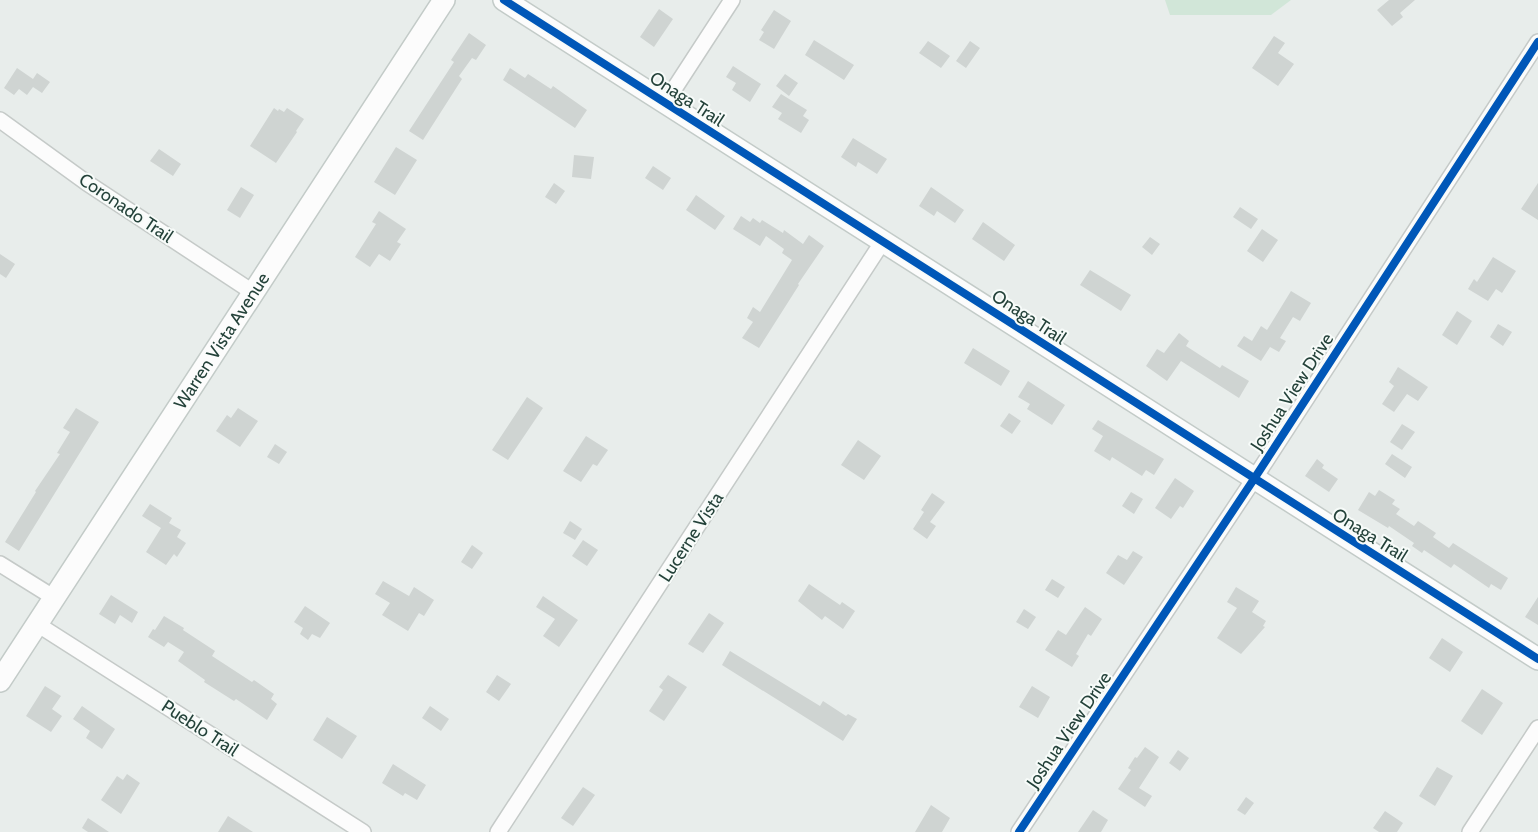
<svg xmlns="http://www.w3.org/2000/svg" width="1538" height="832" font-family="Cabin,sans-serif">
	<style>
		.green { fill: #d1e6d8 }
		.building { fill: #cfd4d2 }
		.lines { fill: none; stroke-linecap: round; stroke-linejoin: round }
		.street-casing { stroke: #c5cac8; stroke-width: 18 }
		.secondary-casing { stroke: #c3cbc8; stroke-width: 24 }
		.street { stroke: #fcfcfc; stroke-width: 15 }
		.secondary { stroke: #fcfcfc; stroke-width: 21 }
		.cycleway-casing { stroke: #f7fbf9; stroke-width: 11 }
		.cycleway { stroke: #0057b8; stroke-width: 8 }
		.labels { text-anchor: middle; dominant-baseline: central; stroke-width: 4; stroke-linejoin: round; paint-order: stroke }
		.street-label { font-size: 18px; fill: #24423a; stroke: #f7fbf9 }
	</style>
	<rect width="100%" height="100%" fill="#e8edeb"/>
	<path class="green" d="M1165,0H1291L1271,15H1170Z"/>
	<path class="building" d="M1389,0H1415L1400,13L1403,17L1392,26L1377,10Z
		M659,9L673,19L654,47L640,37Z
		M774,10L791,21L774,49L759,40L764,32L761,30Z
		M469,33L486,45L476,60L472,58L459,76L462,79L423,140L409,131L454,62L451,60Z
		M1274,36L1285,43L1278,53L1294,64L1278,86L1252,68Z
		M814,40L854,65L844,80L805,55Z
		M928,41L950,56L941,68L919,53Z
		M970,41L980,48L966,68L956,61Z
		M733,66L761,84L750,102L732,90L736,83L726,77Z
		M17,68L33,79L37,73L50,82L42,93L33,87L27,95L19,89L14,95L4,88Z
		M510,68L525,78L528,74L551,89L553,86L587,110L575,128L503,80Z
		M785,74L798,83L789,96L776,86Z
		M781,94L807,110L803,116L809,120L801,133L778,119L782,113L772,107Z
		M274,108L278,111L279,109L284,112L287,108L304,119L296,131L297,132L276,163L250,146Z
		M853,138L887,159L877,174L858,162L856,167L841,157Z
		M396,147L417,160L395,195L374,182Z
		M159,149L181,164L173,176L150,161Z
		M574,155L594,157L591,179L572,177Z
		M653,166L671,178L663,190L645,178Z
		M554,183L565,191L556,204L545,197Z
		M1538,183V220L1521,209Z
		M241,187L254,195L240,218L227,210Z
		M931,187L964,210L955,223L937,211L934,216L919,206Z
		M696,195L725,216L715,230L686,210Z
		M1240,207L1258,219L1251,229L1233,217Z
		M379,211L406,229L397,242L401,244L390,261L379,254L370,267L355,257L376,224L372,222Z
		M741,216L750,222L753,218L760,223L762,220L783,233L784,230L803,244L809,235L824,246L798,284L799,285L759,348L742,338L753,322L747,318L753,307L760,312L792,260L782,253L784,249L766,236L760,246L733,229Z
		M983,222L1015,245L1004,261L972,239Z
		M1262,229L1278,240L1263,262L1247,251Z
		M1150,237L1160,244L1152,255L1142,247Z
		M0,254L15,264L6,278L0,274Z
		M1493,257L1516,271L1502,293L1496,289L1488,301L1468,289L1474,279L1477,282Z
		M1090,270L1131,295L1121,311L1080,285Z
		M1291,291L1311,303L1300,321L1293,317L1280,338L1286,341L1279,352L1270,347L1261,361L1237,346L1244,336L1252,341L1261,326L1267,330Z
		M1457,311L1472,321L1457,345L1442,335Z
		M1498,324L1512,332L1503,346L1490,337Z
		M1179,333L1189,341L1186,346L1220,368L1222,365L1249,381L1239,398L1181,361L1167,381L1146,366L1157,349L1164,353Z
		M973,348L1010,371L1001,386L964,363Z
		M1398,367L1428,387L1418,401L1407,394L1394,412L1382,404L1394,386L1389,382Z
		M1028,381L1065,405L1052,425L1027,409L1030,404L1018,397Z
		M527,397L543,408L508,460L492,450Z
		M76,408L99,422L19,551L5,542L36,492L35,491L60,454L57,453L70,432L63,428Z
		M238,408L258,421L240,447L216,431L227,415L231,418Z
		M1009,413L1021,421L1012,434L1000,426Z
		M1098,420L1164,459L1154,475L1146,470L1142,476L1112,457L1110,461L1094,451L1103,436L1092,429Z
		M1402,424L1415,432L1402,450L1390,442Z
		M586,436L608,450L597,466L593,464L581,482L563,471Z
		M858,440L881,456L864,480L841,465Z
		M275,444L287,452L279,464L267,457Z
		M1392,454L1412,467L1405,478L1385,464Z
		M1317,459L1324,465L1322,468L1338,479L1329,492L1305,476Z
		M1175,478L1194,491L1183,508L1180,506L1171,519L1155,508Z
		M1379,490L1395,500L1392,504L1400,509L1396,514L1414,526L1418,521L1436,533L1433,537L1449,548L1453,543L1508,578L1501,590L1491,584L1489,588L1454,564L1451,568L1424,550L1422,553L1412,546L1414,543L1389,526L1388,528L1358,510L1369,492L1375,496Z
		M1131,492L1143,499L1134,514L1122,506Z
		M932,493L945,502L930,522L936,526L927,539L913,529L924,512L921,510Z
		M150,504L172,518L169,523L181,530L177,537L186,543L177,557L174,554L166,565L146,552L161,528L142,516Z
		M570,521L582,529L575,540L563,533Z
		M583,540L598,550L587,566L572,556Z
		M472,545L483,553L472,569L461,562Z
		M1133,551L1143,557L1124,585L1106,573L1118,555L1127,560Z
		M1052,579L1065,587L1058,598L1045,590Z
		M383,581L409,596L414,587L434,600L424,616L419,613L408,631L382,615L390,603L375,594Z
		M809,584L840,605L842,602L855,611L843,629L825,616L822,620L798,601Z
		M1236,587L1259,601L1252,612L1266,621L1263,626L1265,627L1241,654L1217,638L1237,608L1227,602Z
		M111,595L138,612L132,623L120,615L115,624L99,614Z
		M543,596L578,620L559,647L543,636L555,619L536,607Z
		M1538,597V625L1525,617Z
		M305,606L330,623L320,638L312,634L308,640L300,634L303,628L294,622Z
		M1085,607L1102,619L1091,636L1088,634L1076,654L1079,656L1072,667L1045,650L1058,630L1066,635Z
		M1024,609L1036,617L1028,629L1016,622Z
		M709,613L724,623L703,653L688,644Z
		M164,616L184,628L183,630L215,651L212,656L252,682L254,680L274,694L271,699L277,704L267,720L236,699L234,701L204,682L205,680L178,661L184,652L168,642L164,647L148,637L153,629L155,630Z
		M1442,638L1463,652L1450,672L1429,658Z
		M730,651L820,706L823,701L846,716L848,714L857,719L843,741L722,665Z
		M497,675L511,684L499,701L486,692Z
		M668,675L687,687L664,721L649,711L663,690L659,687Z
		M45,686L61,696L52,709L62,716L51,732L26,716Z
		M1032,686L1050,697L1038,718L1019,707Z
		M1482,689L1503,703L1482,735L1461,721Z
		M82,706L115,729L102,749L86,738L90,731L73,719Z
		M430,706L449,719L441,731L422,718Z
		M327,717L357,736L342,759L313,740Z
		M1145,747L1159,757L1139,788L1152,796L1145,807L1118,789L1131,770L1128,768L1135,757L1137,758Z
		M1178,750L1189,758L1180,771L1169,763Z
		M393,764L426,785L417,800L405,793L403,796L382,783Z
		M1437,767L1453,776L1435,806L1419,796Z
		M127,774L140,783L121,814L101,800L117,776L123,780Z
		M583,787L595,795L573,826L561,818Z
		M1246,797L1254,803L1245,815L1237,810Z
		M931,805L950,818L942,832H915Z
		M1093,810L1108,820L1101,832H1078Z
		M1385,811L1403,823L1397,832H1379L1373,828Z
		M228,816L253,832H218Z
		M88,818L109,832H88L82,828Z"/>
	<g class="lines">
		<defs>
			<path id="street" d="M665,103L732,0
				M0,120L87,183L254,293
				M0,564L53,597
				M37,624L363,832
				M498,832L883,241
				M1019,832L1254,479L1538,42
				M1470,832L1538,728"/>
			<g id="secondary">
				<path d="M504,0L1538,659"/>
				<path id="s1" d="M0,681L444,0"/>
			</g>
		</defs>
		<use href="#street" class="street-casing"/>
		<use href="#secondary" class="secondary-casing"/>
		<use href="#street" class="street"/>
		<use href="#secondary" class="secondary"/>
		<defs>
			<path id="cycleway" d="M504,0L1538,659
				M1019,832L1254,479L1538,42"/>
		</defs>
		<use href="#cycleway" class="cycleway-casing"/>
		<use href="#cycleway" class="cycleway"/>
	</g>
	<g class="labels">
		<g class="street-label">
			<text transform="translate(687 99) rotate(33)">Onaga Trail</text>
			<text transform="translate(126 208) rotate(34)">Coronado Trail</text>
			<text transform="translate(1029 317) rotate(33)">Onaga Trail</text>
			<text stroke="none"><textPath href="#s1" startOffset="406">Warren Vista Avenue</textPath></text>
			<text transform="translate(1292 392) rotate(-57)">Joshua View Drive</text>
			<text transform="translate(1370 535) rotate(32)">Onaga Trail</text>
			<text transform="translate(691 537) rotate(-57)">Lucerne Vista</text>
			<text transform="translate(200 728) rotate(33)">Pueblo Trail</text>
			<text transform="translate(1069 730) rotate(-56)">Joshua View Drive</text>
		</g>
	</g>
</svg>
